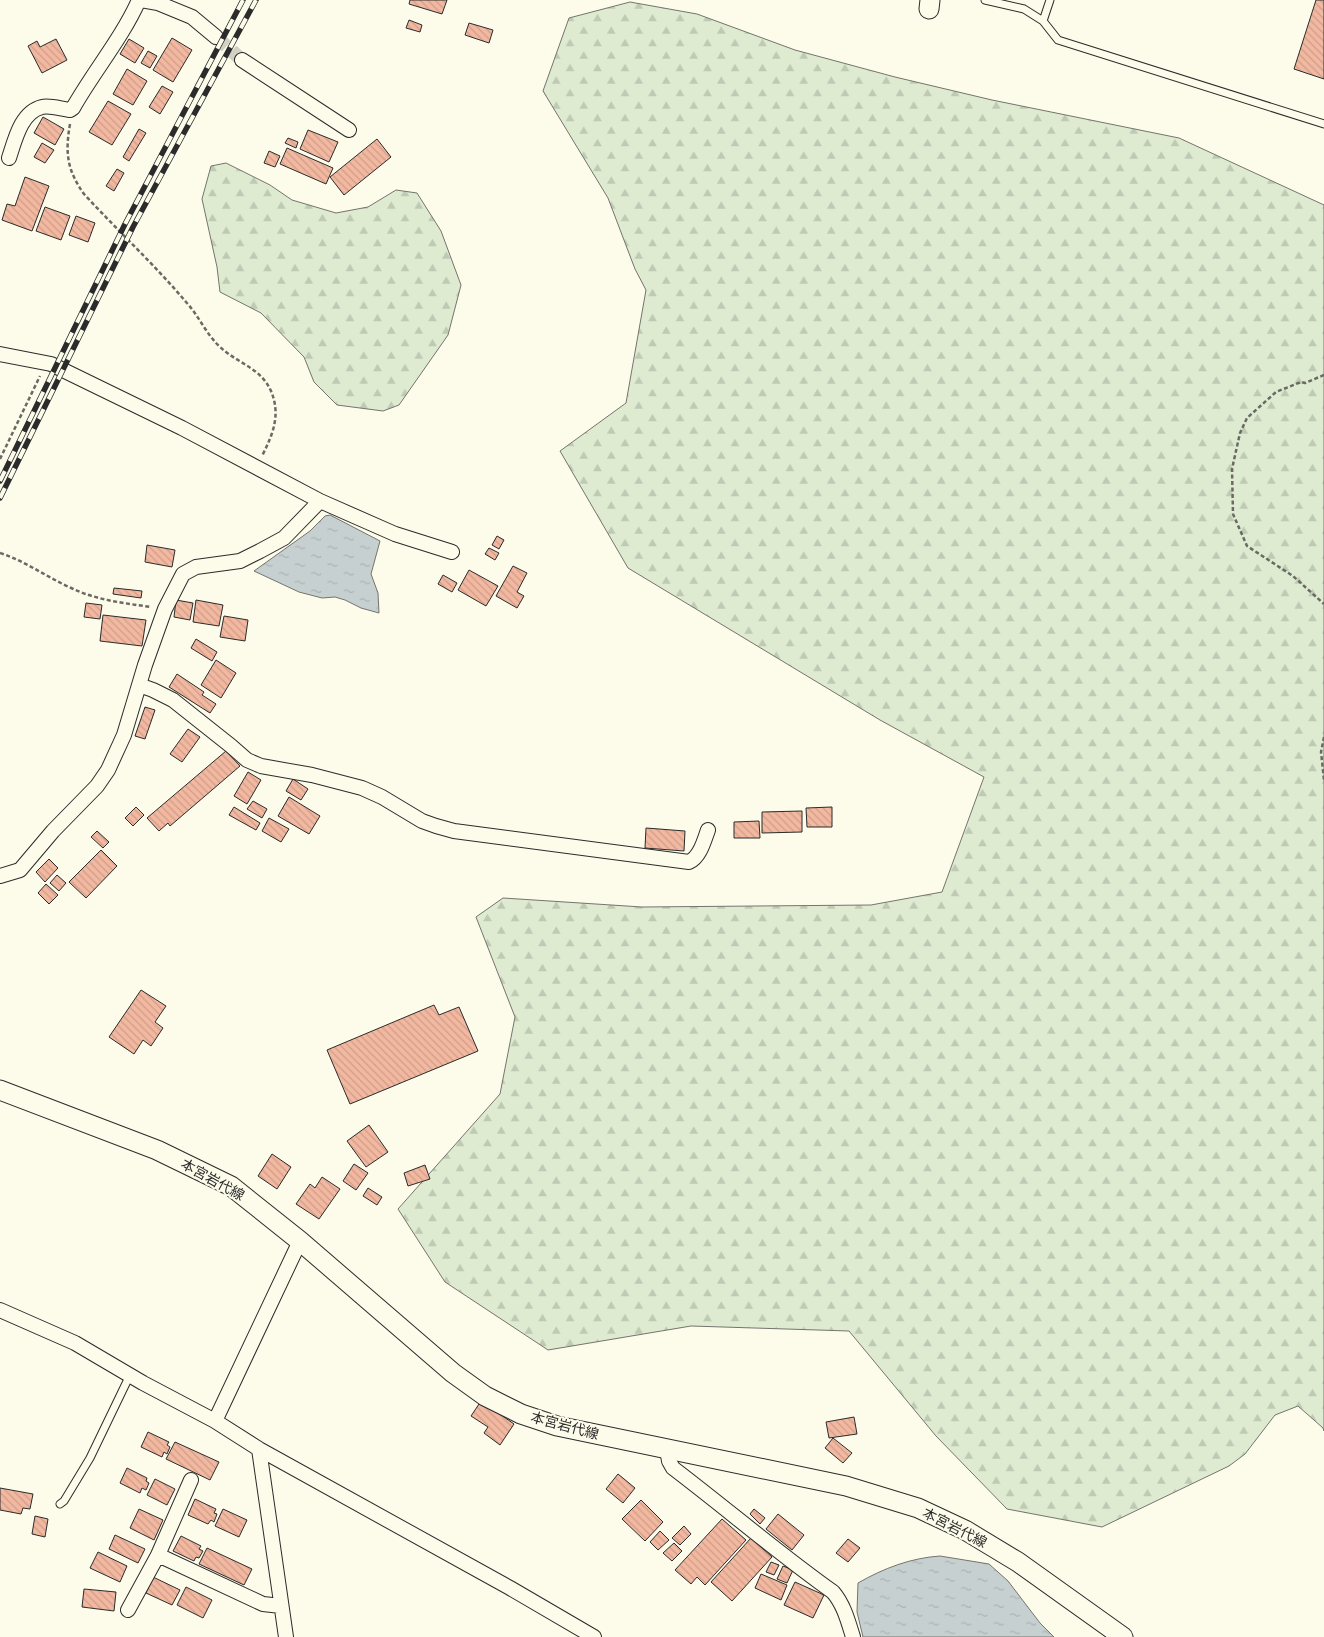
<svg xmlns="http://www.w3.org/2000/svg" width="1324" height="1637" font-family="Lato,'Noto Sans JP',sans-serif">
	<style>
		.forest { fill: url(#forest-firs); stroke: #74746e }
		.water { fill: url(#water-ripples); stroke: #74746e }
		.building { fill: url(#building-back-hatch); stroke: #2b2b2b }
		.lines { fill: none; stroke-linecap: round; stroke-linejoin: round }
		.street-tunnel { stroke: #d3d1c4; stroke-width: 14; stroke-dasharray: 14 7; stroke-linecap: butt }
		.lane-casing { stroke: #2b2b2b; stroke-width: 9 }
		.street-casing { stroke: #2b2b2b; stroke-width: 16 }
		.secondary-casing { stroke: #2b2b2b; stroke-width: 21 }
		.path { stroke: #6a6964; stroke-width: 2.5; stroke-dasharray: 4 2.5; stroke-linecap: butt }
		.lane { stroke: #fdfbea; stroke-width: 7 }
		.street { stroke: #fdfbea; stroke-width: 14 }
		.secondary { stroke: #fdfbea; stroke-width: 19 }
		.rail-casing { stroke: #2b2b2b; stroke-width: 5.5 }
		.rail { stroke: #fdfbea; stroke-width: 4; stroke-dasharray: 11; stroke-linecap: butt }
		.labels { text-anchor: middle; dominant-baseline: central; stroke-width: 4; stroke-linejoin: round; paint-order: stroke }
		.street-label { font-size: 14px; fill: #2b2b2b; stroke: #fdfbea }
	</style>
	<defs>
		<pattern id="forest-firs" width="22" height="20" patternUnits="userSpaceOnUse" patternTransform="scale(1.25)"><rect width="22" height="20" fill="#deebd1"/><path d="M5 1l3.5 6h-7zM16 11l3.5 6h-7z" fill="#bfcab4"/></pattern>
		<pattern id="water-ripples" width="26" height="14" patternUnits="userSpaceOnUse" patternTransform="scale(1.25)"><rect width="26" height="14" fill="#c7d0d0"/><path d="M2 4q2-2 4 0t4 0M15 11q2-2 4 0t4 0" fill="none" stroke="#abb3b3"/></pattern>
		<pattern id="building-back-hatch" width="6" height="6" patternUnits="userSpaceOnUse" patternTransform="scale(1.25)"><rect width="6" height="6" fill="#f2b8a0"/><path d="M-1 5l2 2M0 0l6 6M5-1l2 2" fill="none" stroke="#d09e8a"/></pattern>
	</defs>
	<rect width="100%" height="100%" fill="#fdfbea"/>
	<path class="forest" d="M630,2L697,14L795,50L895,77L992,100L1179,138L1324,205V1431L1323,1428L1298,1406L1275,1415L1245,1454L1229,1466L1102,1527L1007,1509L936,1436L849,1331L691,1326L548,1350L445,1282L398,1209L500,1094L515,1017L476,917L503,898L642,907L871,905L942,892L984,777L880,720L628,568L560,451L626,403L646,290L635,269L608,198L543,91L569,18Z
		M226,163L270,185L292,200L336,213L368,207L396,190L417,193L441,231L461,285L448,335L399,405L383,411L337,405L314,382L304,357L261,313L220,292L217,267L202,199L211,166Z"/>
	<path class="water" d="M330,515L380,541L371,574L378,593L379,613L361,608L345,600L335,597L322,598L299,592L254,571L310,531L325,516Z
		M940,1556L989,1564L1008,1581L1040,1623L1054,1637H863L857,1612L858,1583C884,1568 911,1558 940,1556Z"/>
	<path class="building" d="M410,0H447L442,14L409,4Z
		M1316,0H1324V79L1294,69Z
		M409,20L422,25L420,32L406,28Z
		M469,23L493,30L489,43L465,35Z
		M172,38L192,50L173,82L153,70Z
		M56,39L67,60L42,73L28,46L37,41L40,47Z
		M129,39L144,48L135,63L120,54Z
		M148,51L157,56L150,68L141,63Z
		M127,69L147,81L133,105L113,94Z
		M162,86L173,92L160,114L149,107Z
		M108,101L131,114L112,145L89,132Z
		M43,117L64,129L55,145L34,133Z
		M139,129L146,133L129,161L123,157Z
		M308,130L338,142L329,162L300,149Z
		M288,138L298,142L296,148L285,143Z
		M377,139L391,157L344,195L330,177Z
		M42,143L54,150L45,163L34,157Z
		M287,148L333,168L326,184L280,164Z
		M269,151L280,156L275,167L264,163Z
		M117,169L124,173L114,191L106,186Z
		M25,177L49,186L32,231L2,220L7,204L15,206Z
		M45,207L70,216L61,240L36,231Z
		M76,216L95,223L88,242L69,235Z
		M497,536L504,540L499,549L492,545Z
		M147,545L175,550L172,567L145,562Z
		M489,548L499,553L495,560L485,554Z
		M513,566L527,573L517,592L524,596L517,608L496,596Z
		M469,570L498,586L486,606L458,590Z
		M443,575L457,583L452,592L438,584Z
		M114,588L142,591L141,598L113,594Z
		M176,600L193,603L190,620L174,617Z
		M196,600L223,605L219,626L193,622Z
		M86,603L102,605L100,619L84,617Z
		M103,615L146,620L142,646L100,641Z
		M224,616L248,620L245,641L220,637Z
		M196,639L217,652L212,661L191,648Z
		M216,660L236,673L221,698L201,685Z
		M177,674L204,692L202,695L216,704L210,713L169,687Z
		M145,707L155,710L145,739L135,736Z
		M188,729L200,737L182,762L170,754Z
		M226,751L240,766L170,826L168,823L159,831L147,818Z
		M248,772L261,780L247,804L234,796Z
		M293,779L308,789L301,800L286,791Z
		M289,797L320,816L309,834L278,816Z
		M253,801L267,809L262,818L247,809Z
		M136,807L144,815L133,826L125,818Z
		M234,807L260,823L256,830L229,815Z
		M832,807V827H807L806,808Z
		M802,811V832L762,833V812Z
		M269,818L289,829L281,842L262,831Z
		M759,821L760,838H734V822Z
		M646,828L685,831L684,851L645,848Z
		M97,831L109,842L103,848L91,837Z
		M101,850L117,866L86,898L69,882Z
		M49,859L58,868L45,882L36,872Z
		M57,875L66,883L59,891L50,883Z
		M46,884L58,895L49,904L38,893Z
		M141,990L166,1006L155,1022L163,1028L151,1046L143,1040L134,1054L109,1037Z
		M434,1005L439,1015L459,1007L478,1051L350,1104L327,1050Z
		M369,1125L388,1152L366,1167L347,1141Z
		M272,1154L291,1167L277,1189L258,1176Z
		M354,1164L368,1173L356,1190L343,1181Z
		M425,1165L430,1179L408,1186L404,1173Z
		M322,1177L340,1189L319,1219L296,1204L310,1184L315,1188Z
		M368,1188L382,1197L377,1205L363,1196Z
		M481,1401L514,1424L500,1445L484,1433L488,1427L471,1416Z
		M854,1417L857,1434L829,1438L826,1422Z
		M148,1432L169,1442L167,1445L170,1447L167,1454L164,1452L162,1457L141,1447Z
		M833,1438L852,1453L843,1463L825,1448Z
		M175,1442L219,1462L210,1480L166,1459Z
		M127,1468L147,1478L146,1481L149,1483L146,1490L142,1488L140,1493L120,1483Z
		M618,1474L635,1488L623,1503L606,1489Z
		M155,1479L175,1489L167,1505L147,1495Z
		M0,1488L33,1494L30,1509L23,1508L21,1514L0,1510Z
		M195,1499L216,1509L214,1513L217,1514L214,1522L211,1520L208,1524L188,1515Z
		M641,1500L663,1522L645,1541L622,1519Z
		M139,1509L163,1520L154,1540L130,1528Z
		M223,1509L247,1520L239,1537L215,1526Z
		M754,1509L765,1518L760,1524L750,1514Z
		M778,1514L804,1535L792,1550L766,1529Z
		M35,1516L48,1519L45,1537L32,1534Z
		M722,1519L746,1540L705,1585L697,1577L691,1584L675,1570Z
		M684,1526L691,1534L680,1545L672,1538Z
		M660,1531L669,1540L658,1550L650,1542Z
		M115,1535L145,1549L138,1563L109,1549Z
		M181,1536L201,1546L199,1549L203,1551L199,1558L196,1557L194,1561L173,1551Z
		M751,1538L772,1557L732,1601L711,1582Z
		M848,1539L860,1548L848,1562L836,1553Z
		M674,1543L682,1551L672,1561L663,1553Z
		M207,1548L252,1569L244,1585L199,1564Z
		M98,1552L127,1566L120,1582L90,1568Z
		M771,1562L779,1565L774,1575L766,1572Z
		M783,1566L793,1570L787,1583L777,1579Z
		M761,1574L787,1585L781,1600L755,1588Z
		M153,1577L180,1590L172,1605L146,1593Z
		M795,1582L824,1595L813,1618L784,1605Z
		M186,1587L212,1600L203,1618L177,1605Z
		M84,1589L116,1592L114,1611L82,1607Z"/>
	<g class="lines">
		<path class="street-tunnel" d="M216,37L242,60"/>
		<defs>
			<path id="lane" d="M985,0L1024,9L1043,21L1058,40L1324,124
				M1043,21L1050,0
				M60,1504L64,1501L90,1458L130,1375"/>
			<path id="street" d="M141,0L158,3L192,17L216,37
				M242,60L349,130
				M9,158C15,140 21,112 42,107C50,105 61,109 70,110L73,108C94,71 122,38 139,0
				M0,354L51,364L67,372L182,428L320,501L284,538L260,551L240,561L196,567L183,574L165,609L145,665L124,735L108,770L97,786L53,831L20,870L0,876
				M320,501L395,534L452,552
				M139,685L153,690L173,700L231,746L247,760L261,766L312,775L362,788L382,797L422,821L436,826L454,831L689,862C700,857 704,841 708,830
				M0,1310L75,1343L143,1383L215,1421L259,1449L510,1588L594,1637
				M215,1421L300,1241
				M259,1449L286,1637
				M667,1449L669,1461L673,1468C727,1509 778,1553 833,1592C844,1605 848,1621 853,1637
				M191,1480L158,1555L263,1604L281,1606
				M128,1610L158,1555"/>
			<path id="secondary" d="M929,9L930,0
				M0,1090L157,1150L231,1186L300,1241L453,1373L485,1396L521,1414L557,1426L846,1486L918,1508L965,1530L1018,1562L1123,1637"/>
		</defs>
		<use href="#lane" class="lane-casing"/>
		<use href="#street" class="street-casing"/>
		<use href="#secondary" class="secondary-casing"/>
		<path class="path" d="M70,124C65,153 67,170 84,194C118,231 154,264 186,302C199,316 206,334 220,347C237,363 261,368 271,391C281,415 273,434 262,456
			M1324,375L1305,383L1301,382L1276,392L1247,418L1240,433L1232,469L1233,514L1247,546L1293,576L1324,604
			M0,459L40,376
			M0,553C25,561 45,576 69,587C95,600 123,603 151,607
			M1324,737L1321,752L1324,780"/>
		<use href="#lane" class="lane"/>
		<use href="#street" class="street"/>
		<use href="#secondary" class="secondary"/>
		<defs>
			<path id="rail" d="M0,481L125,224L243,0
				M0,498L133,227L256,0"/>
		</defs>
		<use href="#rail" class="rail-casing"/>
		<use href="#rail" class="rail"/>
	</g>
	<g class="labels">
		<g class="street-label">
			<text transform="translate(213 1179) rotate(29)">本宮岩代線</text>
			<text transform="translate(565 1425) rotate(15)">本宮岩代線</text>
			<text transform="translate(955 1527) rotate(27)">本宮岩代線</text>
		</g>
	</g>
</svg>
